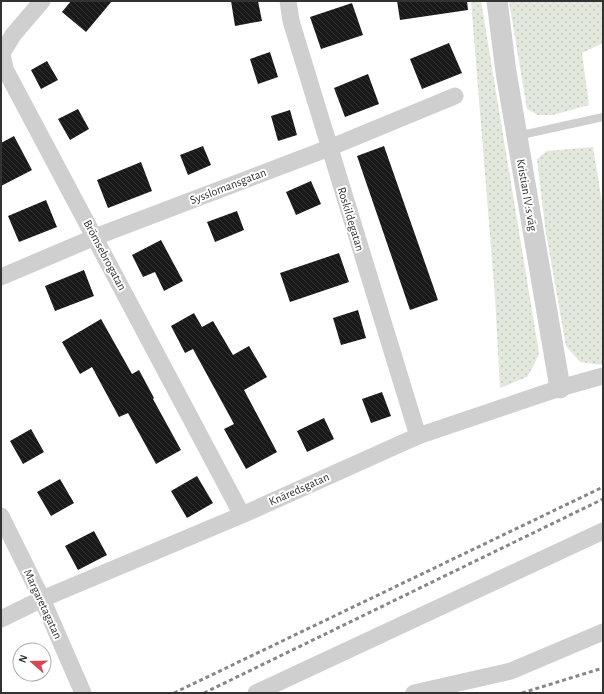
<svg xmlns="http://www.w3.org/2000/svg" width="604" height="694" font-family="'Alegreya Sans',sans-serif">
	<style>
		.grass { fill: url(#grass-dots) }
		.building { fill: url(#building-back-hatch) }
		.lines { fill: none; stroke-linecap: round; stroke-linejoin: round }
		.service { stroke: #cfcfcf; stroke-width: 8 }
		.minor { stroke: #cfcfcf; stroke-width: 17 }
		.tertiary { stroke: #cfcfcf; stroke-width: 21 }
		.rail { stroke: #878787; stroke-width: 3; stroke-dasharray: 4 3; stroke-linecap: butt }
		.labels { text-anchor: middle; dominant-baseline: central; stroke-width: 4; stroke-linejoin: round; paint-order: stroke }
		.street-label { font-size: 12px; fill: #323232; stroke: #fff }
	</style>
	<defs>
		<pattern id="grass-dots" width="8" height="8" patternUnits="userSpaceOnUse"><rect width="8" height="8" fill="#e2e8dc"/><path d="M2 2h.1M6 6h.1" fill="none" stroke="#c2c7bd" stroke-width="1.8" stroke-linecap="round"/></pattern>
		<pattern id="building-back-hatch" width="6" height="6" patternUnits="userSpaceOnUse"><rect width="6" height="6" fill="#191919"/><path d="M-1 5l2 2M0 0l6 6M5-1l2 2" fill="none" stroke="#323232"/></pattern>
	</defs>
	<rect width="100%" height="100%" fill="#fff"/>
	<path class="grass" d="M471,1H481L539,353L535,363L527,377L500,388L495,297Z
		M509,1H603V43L582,53L589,105L553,115H538L527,109Z
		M593,147L603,208V364L602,365L580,362L566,346L545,227L537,159L547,151Z"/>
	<path class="building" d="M71,1H112L86,32L62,12Z
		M231,1H258L262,21L235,26Z
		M397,1H467L468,10L400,20Z
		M352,3L363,35L321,49L310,17Z
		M449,43L462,73L422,89L410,59Z
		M270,52L278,77L258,84L250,59Z
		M47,61L58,80L41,89L31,70Z
		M368,74L379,104L345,117L334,88Z
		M78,109L89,129L70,140L58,119Z
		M290,110L297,135L278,141L271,116Z
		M14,136L32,170L1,186V143Z
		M203,146L211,165L188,175L180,155Z
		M384,146L438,300L410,310L357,156Z
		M141,162L152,191L108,208L97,180Z
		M311,181L321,204L296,215L286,192Z
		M46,200L57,227L19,242L8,216Z
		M237,211L244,230L215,242L207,222Z
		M161,240L183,281L164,291L155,272L143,277L132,255Z
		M339,253L349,282L290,302L280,273Z
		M84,270L94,296L55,311L45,286Z
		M358,310L366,338L341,345L333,318Z
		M194,313L202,327L213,321L233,355L249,346L267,377L244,390L277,452L246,469L224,429L234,424L193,349L185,353L171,326Z
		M101,319L132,374L139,370L154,398L153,399L181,450L156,464L128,413L119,417L92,367L80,374L62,342Z
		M382,392L391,416L371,423L362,399Z
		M324,418L334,439L307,452L297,431Z
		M31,429L44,452L23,464L10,441Z
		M197,476L213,503L187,518L171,491Z
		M60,479L74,503L51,516L37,492Z
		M94,531L107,555L78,570L65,546Z"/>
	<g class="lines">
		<path class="service" d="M517,136L603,117"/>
		<path class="minor" d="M42,1L13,35L2,53L5,69L242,515
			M288,1L291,21L418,436
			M1,277L95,237L329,148L455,96
			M1,516L42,599L83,693
			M1,619L42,599L242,515L418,436L560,388L603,376
			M256,693L603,531
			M414,693L511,671L603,632"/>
		<path class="tertiary" d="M497,1L506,72L560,388"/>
		<path class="rail" d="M174,693L603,487
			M204,693L603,499
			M522,693L603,668
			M602,693H603"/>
	</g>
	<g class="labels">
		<g class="street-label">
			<text transform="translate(228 186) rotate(-21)">Sysslomansgatan</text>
			<text transform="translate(527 195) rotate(80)">Kristian IV:s väg</text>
			<text transform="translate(351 219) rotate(73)">Roskildegatan</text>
			<text transform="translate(105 255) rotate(62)">Brömsebrogatan</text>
			<text transform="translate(299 489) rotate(-24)">Knäredsgatan</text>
			<text transform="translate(43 604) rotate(65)">Margaretagatan</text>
		</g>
	</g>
	<rect width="604" height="694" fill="none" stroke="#323232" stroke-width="4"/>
	<g transform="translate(32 662) rotate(290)"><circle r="19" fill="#ffffff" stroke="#adadad"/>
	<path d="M0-3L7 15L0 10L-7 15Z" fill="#d54852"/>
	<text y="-6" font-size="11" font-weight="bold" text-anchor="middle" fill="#323232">N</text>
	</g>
</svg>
